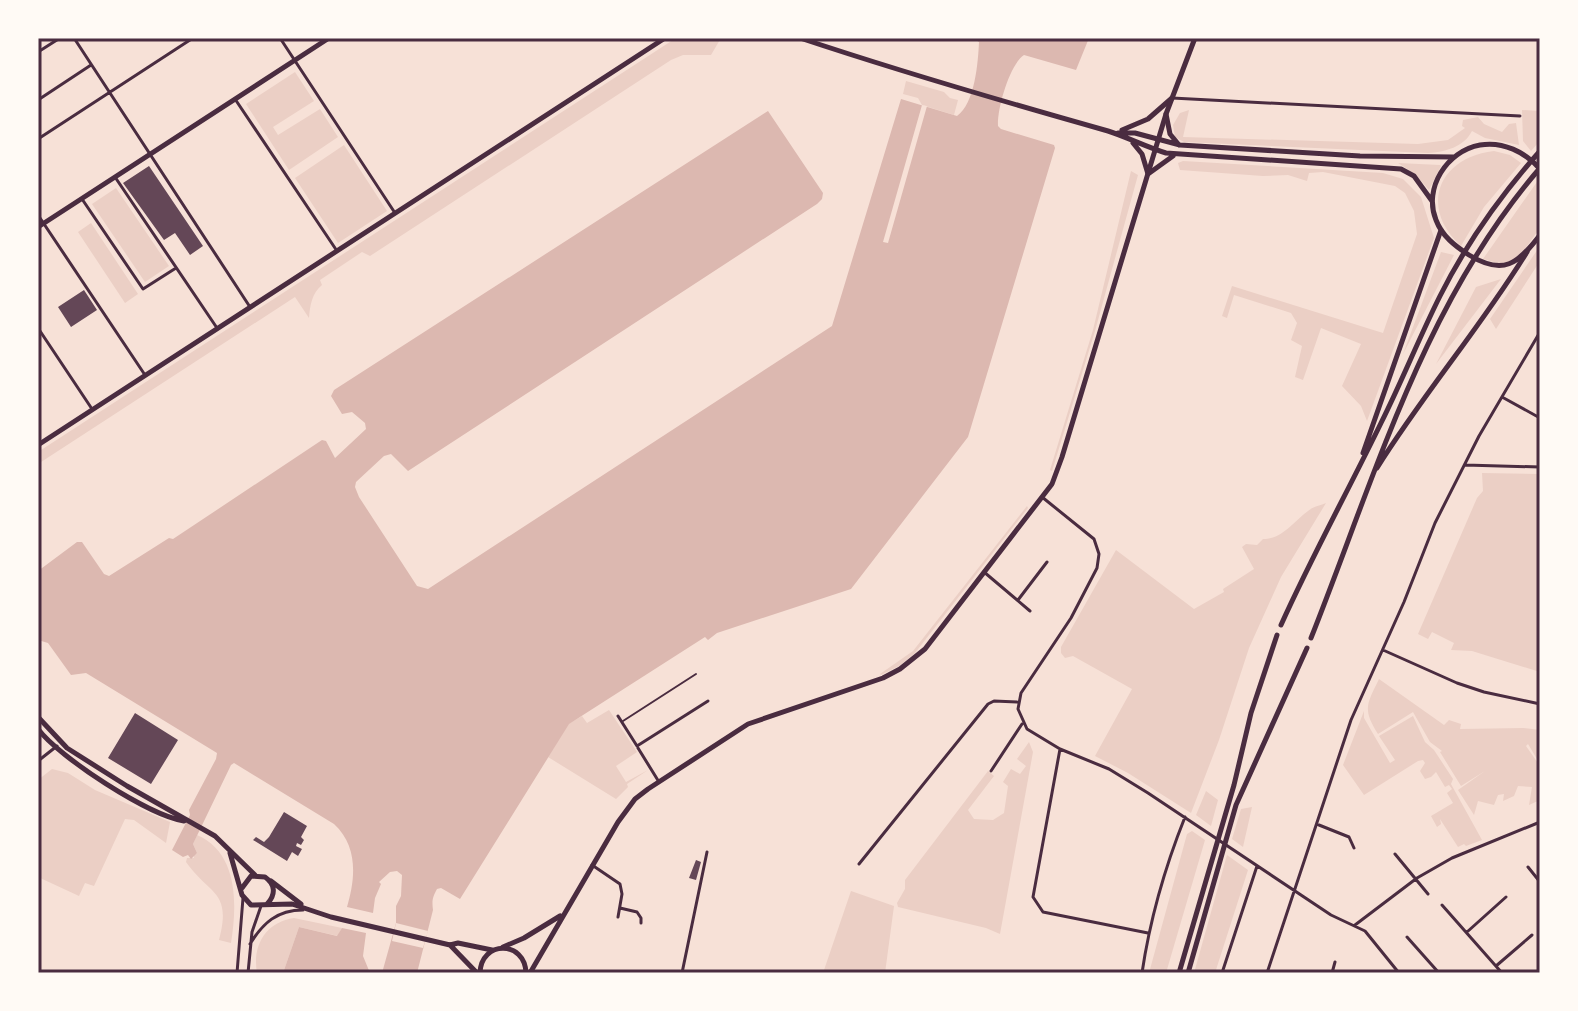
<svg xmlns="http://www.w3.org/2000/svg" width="1578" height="1011" font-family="'PT Sans Narrow',sans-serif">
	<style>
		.green { fill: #ebcfc5 }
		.water { fill: #dcb8b0 }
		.pier { fill: #f7e1d7 }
		.building { fill: #644757 }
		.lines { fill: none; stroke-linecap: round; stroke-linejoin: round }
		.pedestrian { stroke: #4a2c40; stroke-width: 2 }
		.minor { stroke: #4a2c40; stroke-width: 3 }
		.secondary { stroke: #4a2c40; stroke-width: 5 }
		.primary { stroke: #4a2c40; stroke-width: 5 }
		.trunk { stroke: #4a2c40; stroke-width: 5 }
		.neatline { fill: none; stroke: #4a2c40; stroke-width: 3 }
	</style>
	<rect width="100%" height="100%" fill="#f7e1d7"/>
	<path class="green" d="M676,38H721L711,55H683L671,60L370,256L362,252L320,280L322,285C312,293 310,305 309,318L295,297L38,464V452Z
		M295,72L314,101L273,127L278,135L320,109L338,137L289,170L246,104Z
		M906,81L944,92L950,98L958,100L954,115L922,105L918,98L903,94Z
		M1189,110L1183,137L1418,144L1448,140L1465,128L1462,126L1463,120L1478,117L1484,124L1502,132L1509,124L1516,123L1519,145L1485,138L1472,131C1464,147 1445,152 1428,153L1184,142L1175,137L1173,125L1180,113Z
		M1522,110L1540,111L1538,143L1531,151L1523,141Z
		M344,145L387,211L338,243L295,178Z
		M1494,151L1510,155L1521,163L1484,207L1461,246C1418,207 1439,157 1494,151Z
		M1183,161L1383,173L1403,179L1421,197L1434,238L1367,421L1361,406L1342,386L1361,344L1321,328L1303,380L1295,377L1302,346L1291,340L1297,323L1291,313L1234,295L1227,318L1222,316L1232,286L1383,333L1417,234L1414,211L1405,193L1395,186L1323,172L1309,173L1307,181L1288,175L1263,176L1180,170L1178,163Z
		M1398,163L1440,165L1441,166L1429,190L1415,174Z
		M1131,171L1138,175L1095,331L1052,471L1050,470L1093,330Z
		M1539,179L1540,228L1522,253L1513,261L1501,264L1483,259Z
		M116,188L169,266L145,282L92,204Z
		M91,223L138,294L125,303L78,232Z
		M1540,246V261L1496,329L1490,319Z
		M1441,252L1454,255L1403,354Z
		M1501,279L1436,364L1476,287Z
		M1482,473L1540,474V672L1472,651L1451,650L1454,643L1432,632L1428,639L1418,634L1477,498L1483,491Z
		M1326,503L1281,577L1249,648L1219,740L1191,813L1128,773L1095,756L1132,689L1073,656L1065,658L1061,653V647L1116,550L1194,609L1224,592L1223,589L1254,569L1242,547L1246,544L1257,545L1263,539C1283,539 1294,521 1308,511C1312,507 1321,505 1326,503Z
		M1027,506L1028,508L915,653L899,666L881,675L880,674L913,651Z
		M1379,679L1444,725L1449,720L1461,724L1460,729L1523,728L1540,730V764L1528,744L1526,746L1540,766V800L1529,805L1532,787L1518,786L1514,796L1503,801L1504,794L1498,795L1494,805L1478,801L1474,815L1458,790L1485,771L1461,786L1440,752L1442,751L1430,742L1413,712L1378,734C1362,709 1367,704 1379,679Z
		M609,710L637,752L616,766L626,782L648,770L627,784L628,787L616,799L548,757L568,724L582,716L587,723Z
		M1364,711V718L1390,763L1395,760L1379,736L1413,716L1425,742L1434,750L1453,779L1451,784L1482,840L1466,846L1464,844L1458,847L1440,819L1441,824L1437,827L1431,816L1453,803L1447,793L1452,789L1449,785L1445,787L1436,772L1431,777L1425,779L1420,771L1425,763L1423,760L1418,761L1364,795L1343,765Z
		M1029,742L1033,752L1000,934L986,928L898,907L897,903L905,889V880L988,771L994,776L968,810L974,819L993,820L1004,813L1008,786L1003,782L1011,769L1020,774L1026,766L1017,759Z
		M52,769L68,773L95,790L170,822L166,843L134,820L125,819L94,886L85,883L79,896L38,877V780Z
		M1206,791L1218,800L1211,826L1196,815Z
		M1252,807L1243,847L1232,839L1241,809Z
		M1192,831L1205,840L1166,973H1149L1187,834Z
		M197,835C239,853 237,906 231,943L219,940C232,890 210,896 186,862L187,858H194V855L197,853L193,844Z
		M1227,855L1248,870L1215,973H1194Z
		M851,891L894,906L885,973H823Z
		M294,918L342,928L338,936L299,927L283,973H257C252,945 266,922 294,918Z"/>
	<path class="water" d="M973,38H1089L1076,70L1024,55C1010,64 997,108 998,126L1001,129L1054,145L1055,148L968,437L851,589L717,633L708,640L705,637L569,724L460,899L441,888L437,889C432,898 432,901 433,910L417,973H382L396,923V906L401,896L402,875L397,871L390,872L379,882L381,884L375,898L373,913L347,907C355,880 359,847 334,824L234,763L231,765L193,844L197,853L191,859L188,855L183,857L172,850L190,815L189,810L216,759L217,753L86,673L71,675L48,643L38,640V571L77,542H82L104,574L109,576L169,538L173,539L322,440L326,441L335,458L366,429L365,423L352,412L342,414L331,396L334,390L768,111L823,193L822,199L817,204L408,471L391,454L384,456L356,482L355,487L359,497L417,586L428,589L832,326L901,99L957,116C975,103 978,63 979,42Z
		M299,927L337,936L342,928L366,933L363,956L370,973H283Z"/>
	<path class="pier" d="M922,105L927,106L888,243L883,242Z
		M396,923L428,931L423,948L392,941Z"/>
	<path class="building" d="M149,166L203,246L190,255L175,233L164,240L123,183Z
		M84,290L97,310L71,327L58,307Z
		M135,713L178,740L151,784L108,758Z
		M284,812L307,826L301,837L304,840L301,845L297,843L296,846L302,849L298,856L292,852L287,861L253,840L256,837L264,842L269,837Z
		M696,860L701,862L696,880L689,878Z"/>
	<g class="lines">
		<path class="pedestrian" d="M623,721L696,674"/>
		<path class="minor" d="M74,38L250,307
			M280,38L395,213
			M38,52L60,38
			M1172,98L1520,116
			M235,99L337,251
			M38,100L91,65
			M38,139L193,38
			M115,177L217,328
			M82,199L143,289L176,268
			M38,215L145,375
			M38,328L92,409
			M1502,397L1540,418
			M1465,465L1540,467
			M1042,497L1094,539L1099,554L1097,568L1071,618L1021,693L1018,709L1027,729L1060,749L1109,769L1148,793L1331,915L1365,931L1399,973
			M984,572L1030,611
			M1018,600L1047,562
			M1383,650L1457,683L1484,692L1540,704
			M618,716L637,746L708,701
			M638,748L659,782
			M1060,749L1033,897L1043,912L1148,933
			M38,761L57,746
			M991,771L1022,724
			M1319,825L1349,837L1354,848
			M1395,854L1428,894
			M859,864L988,704L994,701L1017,702
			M592,865L620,884L622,894L618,917
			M1528,867L1540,882
			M1442,905L1502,973
			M620,908L637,912L641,918V923
			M1355,925L1417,878L1452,858L1540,822
			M1467,932L1506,897
			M1407,937L1439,973
			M250,944C263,923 277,910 303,910
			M1496,966L1532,935
			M237,973L243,898
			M248,973L252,932L261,906
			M682,973L707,852
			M1142,973C1150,919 1165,867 1185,817
			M1222,973L1257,866
			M1267,973L1351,720L1404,602L1435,523L1479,436L1540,332
			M1332,973L1335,962"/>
		<path class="secondary" d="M38,445L665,38"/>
		<path class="primary" d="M800,38C902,72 1005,102 1108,131C1127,137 1146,147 1166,153L1401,169L1414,176L1432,201
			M1166,114L1170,134L1179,145
			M1122,130L1148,119L1172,98
			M1118,133H1135L1180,145L1360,156L1454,157
			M1133,143L1142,154L1148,174L1173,156
			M1540,169C1525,152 1503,141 1480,145C1447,151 1423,188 1436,220C1442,236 1455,246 1469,255C1503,276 1518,264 1540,235
			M38,227L329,38"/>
		<path class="trunk" d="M1363,453L1441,230
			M1377,468C1423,394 1481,327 1527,252
			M1281,625C1312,556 1348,491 1381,423C1402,381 1419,338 1440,296C1466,244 1501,195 1540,151
			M1311,638C1375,477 1424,302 1540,168
			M38,717L67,748L127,786L215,836L255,875
			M38,729C60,758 148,815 184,821
			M230,853L242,895L251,905L292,904L331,917L450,945L458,943L492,950
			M271,881L301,904
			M242,888L251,876L265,877C275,884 276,894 268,903
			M450,945L477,973
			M503,947L524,938L560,916
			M480,973C481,940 525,940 526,973
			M530,973L618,822L635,799L648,789L748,724L883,678L900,669L925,649L1052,484L1062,457L1166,114L1195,38
			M1179,973L1234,785L1251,713L1277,635
			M1188,973L1236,805L1307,648"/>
	</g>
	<rect width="1578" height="1011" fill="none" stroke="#fffaf5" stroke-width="80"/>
	<rect x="40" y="40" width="1498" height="931" class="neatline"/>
</svg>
